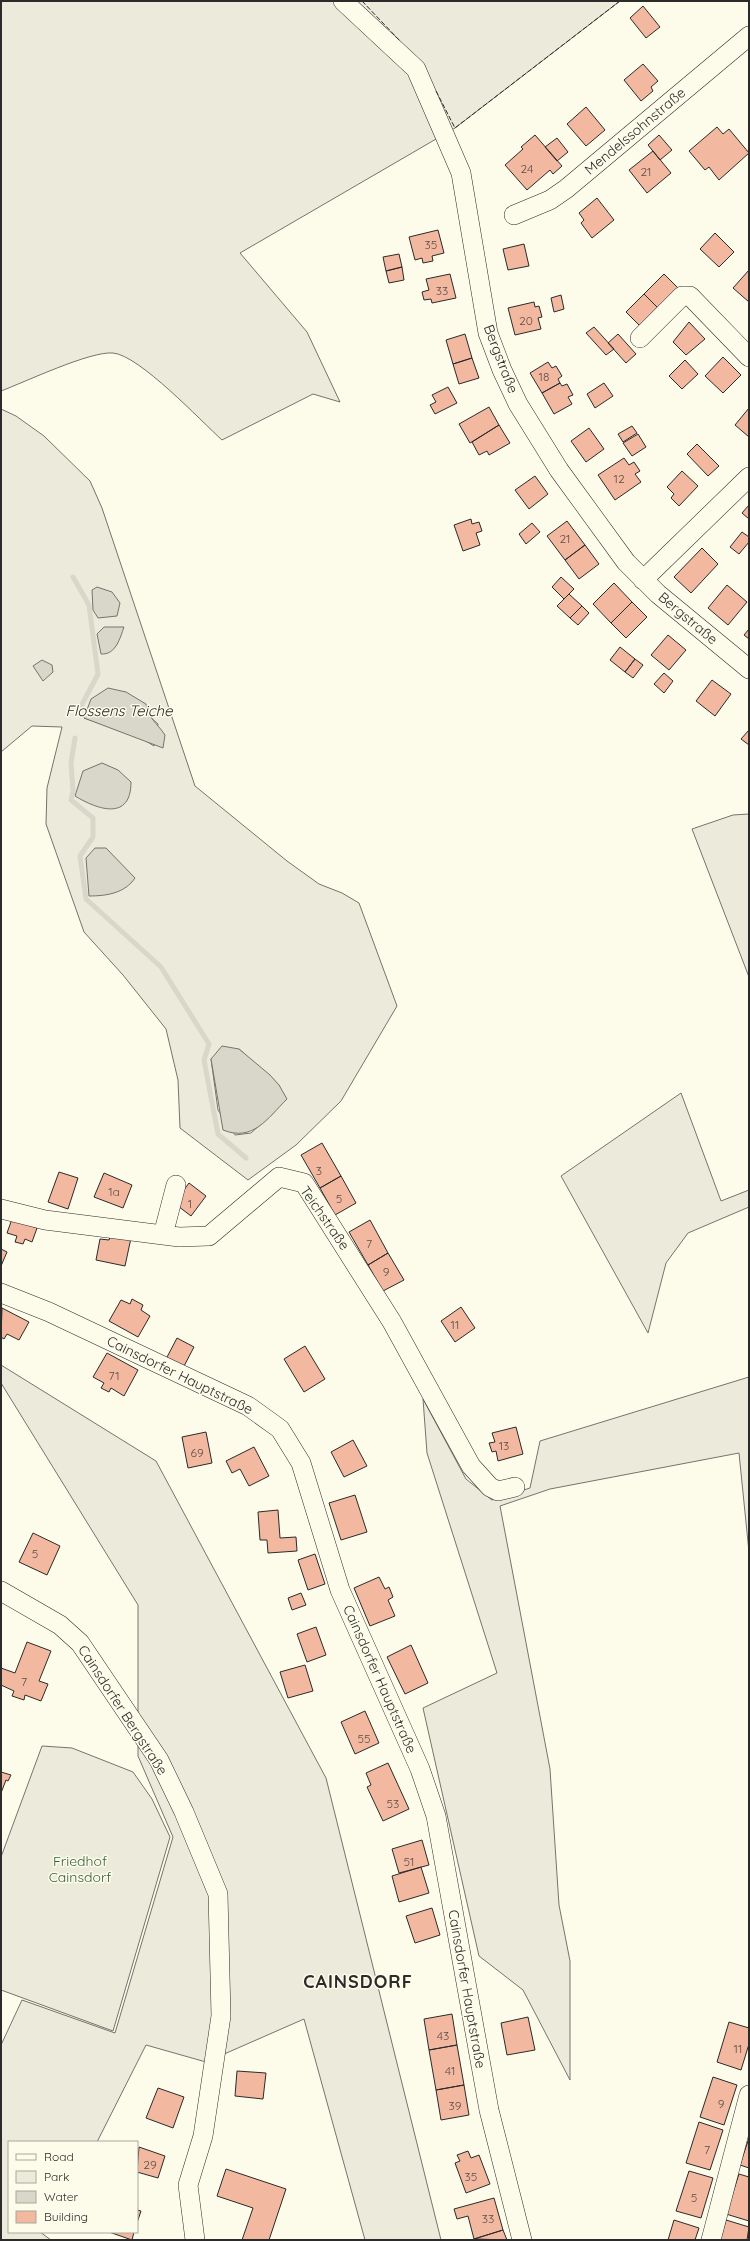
<svg xmlns="http://www.w3.org/2000/svg" width="750" height="2241" font-family="Quicksand,sans-serif">
	<style>
		.green { fill: #ecebdb; stroke: #74746e; fill-rule: evenodd }
		.water { fill: #d8d7c9; stroke: #74746e }
		.lines { fill: none; stroke-linecap: round; stroke-linejoin: round }
		.stream { stroke: #d8d7c9; stroke-width: 5 }
		.building { fill: #f2b8a0; stroke: #2b2b2b }
		.minor-casing { stroke: #2b2b2b; stroke-width: 20 }
		.minor { stroke: #fdfbea; stroke-width: 19 }
		.fence { stroke: #2b2b2b; stroke-width: 1; stroke-dasharray: 5 2; stroke-linecap: butt }
		.labels { text-anchor: middle; dominant-baseline: central; stroke-width: 3; stroke-linejoin: round; paint-order: stroke }
		.number-label { font-size: 12px; fill: #5d4e48 }
		.street-label { font-size: 14px; fill: #2b2b2b; stroke: #fdfbea }
		.park-label { font-size: 14px; fill: #34623c; stroke: #fdfbea }
		.water-label { font-size: 15px; font-style: italic; fill: #2b2b2b; stroke: #fdfbea }
		.district-label { font-size: 18px; font-weight: bold; letter-spacing: 1px; fill: #2b2b2b; stroke: #fdfbea }
	</style>
	<rect width="100%" height="100%" fill="#fdfbea"/>
	<path class="green" d="M1,1H620L455,128L240,253L307,332L340,402L313,394L222,440C201,421 139,355 113,353C90,351 25,382 1,391Z
		M1,409L16,416L44,436L90,481L102,508L195,786L287,861L319,884L342,893L359,903L397,1006L341,1101L296,1145L248,1180L180,1128L178,1080L166,1029L123,975L84,932L46,824L47,788L62,727L32,726L1,752ZM148,715L158,724L154,746L141,738L84,718ZM239,1049L279,1085L272,1114L251,1133L235,1135L218,1110L211,1059Z
		M749,814V977L692,829L733,815Z
		M681,1093L721,1201L749,1190V1207L688,1233L666,1263L648,1333L561,1176Z
		M1,1365L156,1461L326,1778L441,2240H365L304,2019L206,2062L146,2045L97,2142H9V2232H40L51,2240H1V2045L22,2000L115,2033L173,1837L138,1756V1605L1,1383Z
		M749,1377V1552L739,1453L550,1489L500,1506L550,1769L559,1905L570,1961V2080L523,1990L479,1956L423,1708L497,1673L427,1453L423,1399L466,1479L492,1500L530,1488L540,1441Z
		M42,1746L72,1748L133,1772L152,1799L170,1837L113,2031L1,1990V1857Z"/>
	<path class="water" d="M97,587L112,592L120,603L117,616L98,618L93,610L92,590Z
		M104,627H124C120,638 116,655 101,654L97,634Z
		M42,660L52,665L53,672L43,681L33,666Z
		M108,688L126,692L146,704C148,718 157,723 165,735L163,748L84,718L91,699Z
		M102,763L118,770L131,782C131,821 98,810 75,796L83,771Z
		M95,848H106L135,878C125,893 107,896 89,896L86,858Z
		M222,1046L239,1049L270,1075L279,1085L287,1099C267,1119 253,1142 223,1130L211,1059Z"/>
	<g class="lines">
		<path class="stream" d="M73,577L89,605L98,674L78,712
			M75,738L71,763L73,791L71,800L93,818V837L80,856L86,899L161,967L209,1044L204,1060L218,1134L246,1158"/>
	</g>
	<path class="building" d="M643,6L660,27L646,38L630,18Z
		M643,64L658,81L651,87L653,91L641,101L624,80Z
		M586,107L605,130L586,146L567,124Z
		M717,127L723,134L729,129L749,153L719,180L709,167L705,170L689,151Z
		M535,135L562,166L553,174L550,170L527,190L505,165L523,149L521,147Z
		M659,135L672,150L660,160L648,145Z
		M557,138L568,152L557,161L545,147Z
		M653,151L671,173L647,193L629,170Z
		M597,198L614,220L592,238L581,223L584,220L579,213Z
		M438,230L444,253L432,256L433,261L423,263L422,258L415,260L409,237Z
		M715,233L734,252L719,267L700,249Z
		M524,244L529,266L508,270L503,249Z
		M399,254L402,267L386,271L383,257Z
		M402,267L404,280L389,283L386,271Z
		M749,270V302L733,288Z
		M450,274L456,298L432,303L431,299L424,300L422,292L429,290L426,279Z
		M664,274L680,290L660,310L644,294Z
		M644,294L660,310L642,328L626,312Z
		M561,295L564,309L554,312L551,298Z
		M534,302L535,307L539,306L542,317L538,318L541,329L515,335L508,308Z
		M689,322L705,339L686,355L673,342Z
		M594,327L614,349L606,355L586,333Z
		M465,334L472,358L453,364L446,340Z
		M618,334L636,354L626,363L608,343Z
		M723,357L741,375L723,393L705,376Z
		M472,358L479,378L459,384L453,364Z
		M685,360L698,374L682,389L669,376Z
		M548,362L552,368L556,366L562,376L558,379L560,383L542,393L530,373Z
		M560,383L562,386L567,384L573,395L568,397L572,404L554,414L542,393Z
		M604,383L613,396L595,408L587,394Z
		M448,387L457,403L435,414L430,405L436,402L432,395Z
		M489,407L499,425L470,443L459,424Z
		M749,408V437L735,425Z
		M499,425L510,443L489,455L487,451L479,455L472,442Z
		M632,426L637,433L623,442L618,434Z
		M589,428L604,449L586,462L571,441Z
		M638,434L646,447L632,456L623,443Z
		M697,444L719,466L708,476L687,454Z
		M624,458L629,465L634,462L640,471L635,474L641,482L615,500L598,475Z
		M682,471L698,486L679,506L671,498L674,494L667,487Z
		M535,476L548,494L529,509L515,490Z
		M749,505V519L742,513Z
		M471,519L472,524L479,522L482,531L476,533L480,545L463,551L454,525Z
		M567,521L585,545L565,560L547,536Z
		M532,523L540,532L526,544L519,534Z
		M742,532L749,537V542L739,554L730,547Z
		M585,545L599,564L579,579L565,560Z
		M702,548L718,564L691,593L674,577Z
		M561,577L574,589L564,599L552,587Z
		M614,583L632,602L611,623L593,604Z
		M727,585L747,602L728,625L708,608Z
		M569,594L582,606L570,618L557,606Z
		M632,602L647,617L626,638L611,623Z
		M582,606L589,613L578,625L570,618Z
		M749,629V639L744,635Z
		M668,635L686,650L669,670L651,655Z
		M620,647L635,659L625,672L610,660Z
		M635,659L643,665L633,678L625,672Z
		M664,673L673,681L664,693L654,684Z
		M712,680L731,694L715,716L696,701Z
		M749,730V745L741,739Z
		M322,1143L341,1176L320,1188L301,1155Z
		M59,1172L78,1178L68,1209L48,1202Z
		M104,1173L132,1185L123,1208L94,1197Z
		M341,1176L356,1203L335,1215L320,1188Z
		M189,1183L206,1196L191,1216L174,1203Z
		M12,1219L37,1228L32,1242L25,1239L23,1244L15,1242L17,1236L7,1233Z
		M370,1220L388,1253L368,1265L349,1232Z
		M111,1234L131,1238L125,1266L96,1260L100,1239L109,1240Z
		M1,1249L7,1252L1,1266Z
		M388,1253L404,1280L383,1291L368,1265Z
		M132,1299L143,1305L141,1310L150,1316L138,1337L109,1321L121,1300L130,1304Z
		M461,1307L475,1328L455,1342L441,1321Z
		M2,1308L29,1322L19,1340L7,1334L4,1339L1,1337Z
		M177,1338L194,1347L183,1368L166,1359Z
		M305,1346L325,1379L304,1392L284,1359Z
		M107,1353L138,1370L124,1396L111,1388L109,1392L101,1388L104,1383L93,1377Z
		M516,1427L523,1454L498,1461L496,1451L492,1452L489,1443L495,1442L492,1433Z
		M206,1432L212,1463L188,1468L182,1437Z
		M353,1440L367,1466L344,1477L331,1452Z
		M254,1447L269,1476L249,1486L240,1469L232,1473L226,1461Z
		M355,1495L367,1532L341,1540L329,1503Z
		M278,1510L280,1538L296,1537L297,1551L268,1553L267,1540H260L258,1512Z
		M33,1533L60,1546L47,1575L19,1562Z
		M315,1554L325,1584L308,1590L298,1560Z
		M379,1577L385,1589L389,1587L393,1597L388,1600L395,1616L370,1626L354,1588Z
		M301,1593L306,1605L292,1610L288,1598Z
		M316,1627L326,1655L307,1662L297,1634Z
		M27,1642L51,1651L39,1681L48,1684L41,1701L25,1695L24,1700L12,1696L14,1691L1,1685V1668L15,1673Z
		M411,1645L428,1683L405,1694L387,1657Z
		M305,1665L313,1691L288,1698L280,1672Z
		M365,1711L379,1743L355,1754L341,1722Z
		M388,1763L409,1809L383,1821L367,1787L371,1785L366,1773Z
		M1,1772L11,1775L8,1781L6,1780L1,1793Z
		M422,1840L429,1865L399,1873L392,1849Z
		M421,1867L429,1893L399,1902L392,1876Z
		M432,1908L440,1935L415,1943L406,1916Z
		M452,2014L457,2045L429,2050L424,2019Z
		M528,2017L535,2050L507,2055L501,2023Z
		M729,2022L749,2028V2044L741,2070L717,2062Z
		M457,2045L464,2085L436,2090L429,2050Z
		M237,2071L266,2073L263,2099L235,2096Z
		M713,2077L737,2085L724,2125L700,2117Z
		M464,2085L469,2115L441,2120L436,2090Z
		M158,2088L184,2097L173,2128L146,2118Z
		M699,2122L723,2130L710,2170L686,2163Z
		M749,2138V2168L740,2165Z
		M139,2147L165,2156L158,2178L137,2172Z
		M468,2151L471,2158L479,2155L490,2184L466,2193L455,2163L460,2161L457,2155Z
		M226,2169L286,2189L269,2240H242L253,2208L217,2196Z
		M689,2171L713,2178L701,2218L676,2211Z
		M739,2174L749,2177V2221L726,2214Z
		M494,2198L503,2230L474,2239L468,2216L457,2219L454,2209Z
		M137,2210L141,2211L137,2223Z
		M674,2220L699,2228L695,2240H668Z
		M726,2220L749,2227L747,2240H720Z
		M503,2230L507,2240L474,2239Z
		M109,2232H134L132,2240Z"/>
	<g class="lines">
		<defs>
			<path id="minor" d="M343,1L416,69L461,173L488,333L502,370L518,404L559,470L626,562L658,594L749,669
				M514,215L550,200L566,189L749,36
				M640,338L682,296H690L749,357
				M643,580L749,477
				M1,1209L45,1220L179,1237L209,1236L279,1177L304,1183L392,1322L471,1466L490,1487L498,1491L515,1487
				M163,1235L176,1185
				M1,1293L49,1312L248,1406L280,1429L301,1463L340,1590L420,1769L436,1816L489,2110L522,2240
				M1,1591L60,1625L80,1643L159,1760L184,1812L218,1894L221,2016L203,2136L188,2185L195,2240
				M711,2240L749,2095"/>
		</defs>
		<use href="#minor" class="minor-casing"/>
		<use href="#minor" class="minor"/>
		<path class="fence" d="M362,1L400,41
			M436,91L455,128L620,1"/>
	</g>
	<g class="labels">
		<g class="number-label">
			<text x="527" y="168">24</text>
			<text x="646" y="171">21</text>
			<text x="431" y="244">35</text>
			<text x="442" y="290">33</text>
			<text x="526" y="320">20</text>
			<text x="544" y="376">18</text>
			<text x="619" y="478">12</text>
			<text x="565" y="538">21</text>
			<text x="319" y="1170">3</text>
			<text x="114" y="1191">1a</text>
			<text x="339" y="1198">5</text>
			<text x="190" y="1203">1</text>
			<text x="369" y="1243">7</text>
			<text x="386" y="1271">9</text>
			<text x="455" y="1324">11</text>
			<text x="114" y="1375">71</text>
			<text x="504" y="1445">13</text>
			<text x="197" y="1452">69</text>
			<text x="35" y="1553">5</text>
			<text x="24" y="1681">7</text>
			<text x="364" y="1738">55</text>
			<text x="393" y="1803">53</text>
			<text x="409" y="1861">51</text>
			<text x="443" y="2035">43</text>
			<text x="738" y="2048">11</text>
			<text x="450" y="2070">41</text>
			<text x="721" y="2103">9</text>
			<text x="455" y="2105">39</text>
			<text x="707" y="2149">7</text>
			<text x="150" y="2164">29</text>
			<text x="471" y="2176">35</text>
			<text x="694" y="2197">5</text>
			<text x="488" y="2218">33</text>
		</g>
		<g class="street-label">
			<text transform="translate(635 131) rotate(-40)">Mendelssohnstraße</text>
			<text transform="translate(501 359) rotate(69)">Bergstraße</text>
			<text transform="translate(688 618) rotate(40)">Bergstraße</text>
			<text transform="translate(325 1218) rotate(55)">Teichstraße</text>
			<text transform="translate(180 1375) rotate(26)">Cainsdorfer Hauptstraße</text>
			<text transform="translate(380 1679) rotate(66)">Cainsdorfer Hauptstraße</text>
			<text transform="translate(123 1710) rotate(57)">Cainsdorfer Bergstraße</text>
			<text transform="translate(467 1989) rotate(80)">Cainsdorfer Hauptstraße</text>
		</g>
		<g class="park-label">
			<text x="80" y="1861">Friedhof<tspan x="80" dy="16">Cainsdorf</tspan></text>
		</g>
		<g class="water-label">
			<text x="119" y="710">Flossens Teiche</text>
		</g>
		<g class="district-label">
			<text x="358" y="1981">CAINSDORF</text>
		</g>
	</g>
	<rect width="750" height="2241" fill="none" stroke="#2b2b2b" stroke-width="4"/>
	<rect x="8" y="2141" width="130" height="92" fill="#fdfbea" stroke="#a9a89e"/>
	<rect x="16" y="2154" width="20" height="6" fill="#fdfbea" stroke="#a9a89e"/>
	<text x="44" y="2161" font-size="12" fill="#2b2b2b">Road</text>
	<rect x="16" y="2171" width="20" height="12" fill="#ecebdb" stroke="#a9a89e"/>
	<text x="44" y="2181" font-size="12" fill="#2b2b2b">Park</text>
	<rect x="16" y="2191" width="20" height="12" fill="#d8d7c9" stroke="#a9a89e"/>
	<text x="44" y="2201" font-size="12" fill="#2b2b2b">Water</text>
	<rect x="16" y="2211" width="20" height="12" fill="#f2b8a0" stroke="#a9a89e"/>
	<text x="44" y="2221" font-size="12" fill="#2b2b2b">Building</text>
</svg>
